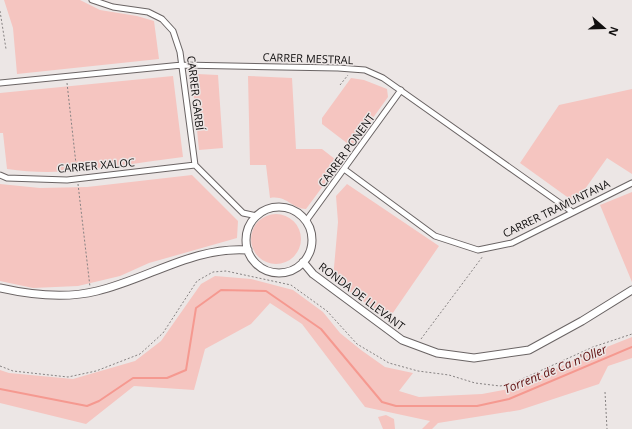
<svg xmlns="http://www.w3.org/2000/svg" width="632" height="429" font-family="'Open Sans',sans-serif">
	<style>
		.green { fill: #f5c5c0 }
		.lines { fill: none; stroke-linecap: round; stroke-linejoin: round }
		.stream { stroke: #f59990; stroke-width: 2 }
		.street-casing { stroke: #6a6464; stroke-width: 7 }
		.secondary-casing { stroke: #6a6464; stroke-width: 9 }
		.path { stroke: #868282; stroke-width: 1; stroke-dasharray: 2 2; stroke-linecap: butt }
		.street { stroke: #fff; stroke-width: 5 }
		.secondary { stroke: #fff; stroke-width: 7 }
		.labels { text-anchor: middle; dominant-baseline: central; stroke-width: 3; stroke-linejoin: round; paint-order: stroke }
		.street-label { font-size: 11px; fill: #110f0f; stroke: #ece6e5 }
		.water-label { font-size: 12px; font-style: italic; fill: #621212; stroke: #ece6e5 }
	</style>
	<rect width="100%" height="100%" fill="#ece6e5"/>
	<path class="green" d="M4,0H80L100,10L137,16L154,21L159,59L17,74L13,28Z
		M197,74L218,75L223,148L199,150L192,79Z
		M173,76L183,157C125,164 65,178 7,169L3,133H0V93Z
		M248,76L292,78L296,149H322L340,163L306,209C292,209 287,195 270,198L266,165H250Z
		M351,78L364,80L387,89L388,97L352,147L322,124V118Z
		M632,89V174L607,158L580,196L570,199L520,163L559,105Z
		M192,175L238,221L237,238L149,263L120,276L78,286L33,288L0,281V184L40,188L87,187Z
		M347,184L439,246L388,320L333,279L338,222L336,196Z
		M632,192V282L600,205Z
		M251 239a25 25 0 1 1 50 0a25 25 0 1 1-50 0Z
		M215,276L251,279L293,290L323,312L340,333L361,350L385,367L413,373L399,391L419,397L482,394L514,388L579,358L632,337V358L608,366L599,384L520,410L438,423L432,429H422L430,421L365,407L302,324L270,303L251,324L205,349L194,390L134,386L86,424L0,403V370L9,373L73,379L135,361L161,341L201,284Z
		M386,415L394,419L395,429H383L378,417Z"/>
	<g class="lines">
		<path class="stream" d="M0,389L87,406L99,401L133,378H167L186,370L196,308L221,290L266,291L321,329L382,402L396,406H477L509,399L632,347"/>
		<defs>
			<path id="street" d="M92,0L113,7L148,12L162,19L173,31L180,52L195,165L243,213L257,216
				M0,83L182,65L338,68L365,70L383,78L571,211
				M344,169L435,236L478,250L512,243L632,183
				M0,175L7,178L67,180L195,165
				M306,221L401,90"/>
			<path id="secondary" d="M246 240a33 33 0 1 1 66 0a33 33 0 1 1-66 0Z
				M303,262L313,274L402,340L437,353L474,358L529,350L582,321L632,290
				M0,288C31,295 65,299 97,291C148,279 194,246 248,250"/>
		</defs>
		<use href="#street" class="street-casing"/>
		<use href="#secondary" class="secondary-casing"/>
		<path class="path" d="M0,11L6,49
			M67,83L77,173
			M340,85L348,75
			M78,184L90,287
			M421,339L483,256
			M0,366L13,371L68,377L96,371L140,354L163,333L197,281L213,272L226,271L291,285L327,311L357,344L389,363L418,371L449,375L475,383L500,386L511,384L593,347L632,334
			M605,392L607,429"/>
		<use href="#street" class="street"/>
		<use href="#secondary" class="secondary"/>
	</g>
	<g class="labels">
		<g class="street-label">
			<text transform="translate(308 58) rotate(2)">CARRER MESTRAL</text>
			<text transform="translate(196 93) rotate(83)">CARRER GARBÍ</text>
			<text transform="translate(346 150) rotate(-54)">CARRER PONENT</text>
			<text transform="translate(96 165) rotate(-5)">CARRER XALOC</text>
			<text transform="translate(556 208) rotate(-26)">CARRER TRAMUNTANA</text>
			<text transform="translate(362 296) rotate(37)">RONDA DE LLEVANT</text>
		</g>
		<g class="water-label">
			<text transform="translate(555 369) rotate(-22)">Torrent de Ca n'Oller</text>
		</g>
	</g>
	<g transform="translate(604 28) rotate(110)" stroke="#ece6e5" stroke-width="3" paint-order="stroke">
	<path d="M0-3L7 15L0 10L-7 15Z" fill="#110f0f"/>
	<text y="-6" font-size="11" font-weight="bold" text-anchor="middle" fill="#110f0f">N</text>
	</g>
</svg>
